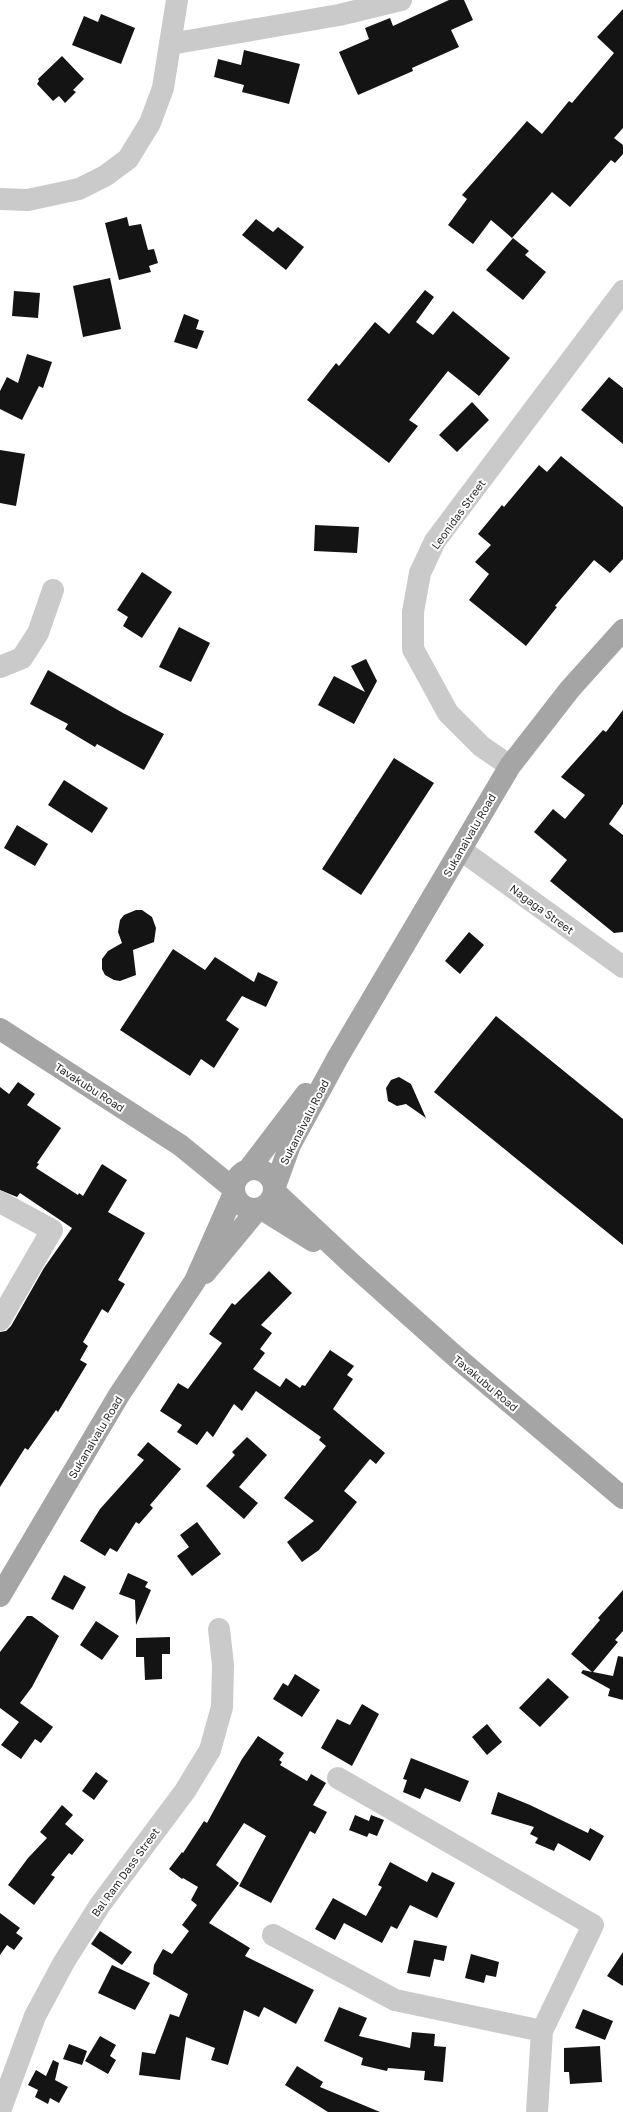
<svg xmlns="http://www.w3.org/2000/svg" width="623" height="2112" font-family="'Golos Text',sans-serif">
	<style>
		.building { fill: #141414 }
		.lines { fill: none; stroke-linecap: round; stroke-linejoin: round }
		.minor { stroke: #cacaca; stroke-width: 22 }
		.major { stroke: #a5a5a5; stroke-width: 22 }
		.labels { text-anchor: middle; dominant-baseline: central; stroke-width: 4; stroke-linejoin: round; paint-order: stroke }
		.street-label { font-size: 11px; fill: #2d2d2d; stroke: #fff }
	</style>
	<rect width="100%" height="100%" fill="#fff"/>
	<path class="building" d="M449,0H464L473,20L451,30L459,47L412,68L413,71L358,95L339,52L369,39L365,28L390,18L393,26Z
		M623,9V128L614,138L623,145V154L615,163L611,160L570,207L552,192L512,238L491,220L473,244L448,225L467,199L462,195L527,121L542,134L569,101L572,103L614,53L597,37Z
		M101,14L135,28L121,64L72,45L84,16L98,22Z
		M244,50L300,64L289,104L242,92L244,85L214,77L218,59L241,65Z
		M62,56L84,79L73,90L76,92L65,103L59,96L53,101L37,84L39,81L38,79Z
		M127,217L129,226L141,224L148,250L154,249L158,263L149,266L151,272L119,280L105,223Z
		M256,219L273,232L278,227L304,247L286,270L242,235Z
		M513,238L529,251L525,255L546,272L523,300L486,270Z
		M110,278L121,329L83,337L73,286Z
		M425,290L434,297L416,322L433,335L453,311L510,358L479,396L448,371L409,420L418,426L389,463L307,400L336,363L339,366L375,322L389,334Z
		M14,291L40,293L38,318L12,316Z
		M184,314L199,320L196,329L204,331L197,349L174,342Z
		M27,354L52,362L43,388L39,386L22,420L0,409V391L7,377L18,383Z
		M609,377L623,388V444L581,410Z
		M472,402L489,420L457,452L439,435Z
		M0,450L25,454L16,506L0,503Z
		M561,456L623,507V559L610,573L594,560L555,606L557,607L526,646L469,600L489,574L475,562L491,545L478,534L502,505L504,507L539,465L547,472Z
		M315,525L359,527L357,553L314,551Z
		M142,572L172,592L142,638L123,626L128,617L117,610Z
		M179,627L210,643L191,682L159,667Z
		M366,659L377,681L354,724L318,705L334,676L365,692L351,666Z
		M48,670L123,713L164,734L144,770L97,744L95,747L65,729L68,724L30,704Z
		M623,710V804L609,824L623,835V932L614,933L550,881L567,860L534,832L553,809L565,819L585,795L561,777L603,730L606,732Z
		M394,758L434,783L361,895L322,869Z
		M64,780L108,808L92,833L48,805Z
		M17,825L48,844L35,866L4,848Z
		M136,910H142L152,917L156,928L154,942L133,950L136,975L120,981L114,980L105,975L102,969V959L108,951L122,943L118,932L120,920L124,915Z
		M469,932L484,945L460,974L445,961Z
		M173,949L205,970L215,957L254,982L258,972L278,982L266,1007L242,996L226,1020L239,1029L214,1068L201,1059L190,1076L120,1030Z
		M496,1016L623,1119V1245L434,1092Z
		M399,1077L411,1084L426,1118L406,1104L397,1106L388,1101L386,1088L391,1080Z
		M18,1082L35,1094L27,1105L61,1128L37,1163L39,1164L36,1168L78,1195L79,1193L83,1196L102,1164L127,1180L108,1212L145,1233L118,1280L125,1284L108,1313L102,1309L83,1342L88,1346L80,1360L87,1364L58,1412L56,1410L28,1450L25,1448L0,1487V1332L6,1331L11,1326L44,1268L72,1228L20,1193L17,1197L0,1190V1087L9,1094Z
		M269,1271L292,1293L261,1325L272,1333L260,1349L265,1353L253,1369L280,1387L286,1378L300,1388L302,1385L305,1386L330,1350L354,1366L347,1375L353,1379L333,1409L385,1453L376,1464L370,1459L344,1491L357,1502L319,1550L302,1562L287,1542L314,1521L284,1498L326,1446L319,1440L321,1437L256,1391L242,1411L234,1404L213,1437L207,1431L197,1445L177,1432L182,1425L160,1411L178,1383L188,1389L222,1343L209,1334L232,1303L235,1305Z
		M247,1437L267,1455L239,1487L258,1503L244,1519L206,1486L235,1455L232,1452Z
		M148,1442L181,1469L150,1505L153,1508L139,1524L136,1522L117,1552L110,1548L105,1556L80,1541L100,1509L144,1460L137,1455Z
		M197,1522L221,1554L192,1576L177,1556L189,1547L180,1535Z
		M128,1573L148,1582L145,1587L151,1590L136,1625L135,1600L119,1594Z
		M64,1575L86,1587L73,1610L51,1599Z
		M623,1590V1631L615,1640L618,1642L593,1672L613,1676L618,1656L623,1657V1700L608,1696L610,1689L581,1673L583,1670L592,1672L571,1654L600,1620L598,1618Z
		M27,1616H32L59,1636L32,1687L20,1703L53,1727L41,1743L35,1739L21,1759L1,1745L19,1722L0,1708V1652Z
		M96,1621L119,1636L102,1660L80,1645Z
		M170,1637V1654H162V1679L145,1680L144,1657H136V1638Z
		M295,1674L320,1690L302,1717L273,1699L283,1683L288,1686Z
		M548,1678L569,1697L540,1727L519,1708Z
		M362,1704L379,1714L352,1766L321,1748L337,1719L350,1725Z
		M487,1724L502,1742L487,1755L472,1737Z
		M258,1736L284,1753L279,1760L282,1762L280,1765L307,1781L311,1774L326,1783L313,1805L327,1812L315,1834L310,1831L271,1903L239,1886L266,1836L244,1823L216,1865L239,1883L209,1923L250,1948L245,1956L314,1990L296,2024L264,2007L259,2017L244,2010L228,2065L211,2060L215,2048L186,2037L180,2080L139,2075L142,2052L155,2054L170,2014L179,2017L188,1994L153,1974L154,1965L163,1949L172,1954L189,1931L182,1925L197,1905L191,1900L198,1887L183,1878L182,1879L169,1869L182,1852L183,1853L204,1821L207,1823L242,1759Z
		M411,1758L469,1781L460,1802L425,1788L420,1799L403,1792L407,1780L403,1779Z
		M96,1772L108,1781L94,1800L82,1791Z
		M498,1792L530,1805L588,1833L590,1828L604,1836L590,1861L558,1843L554,1851L535,1843L538,1838L530,1834L534,1827L491,1814Z
		M62,1805L73,1815L65,1824L84,1840L72,1855L69,1853L51,1875L55,1877L34,1905L8,1885L28,1858L47,1838L40,1832Z
		M355,1815L369,1821L371,1815L384,1820L377,1836L369,1833L367,1837L349,1830Z
		M390,1862L427,1882L432,1872L455,1883L437,1918L410,1905L397,1929L391,1926L382,1943L344,1923L335,1940L315,1929L333,1898L366,1916L382,1887L378,1885Z
		M0,1913L20,1928L16,1933L23,1938L14,1950L7,1945L0,1955Z
		M100,1931L132,1952L122,1965L91,1944Z
		M414,1940L447,1946L444,1961L434,1959L430,1977L407,1973Z
		M623,1952V1986L607,1976Z
		M471,1954L499,1962L496,1977L486,1975L484,1983L465,1978Z
		M112,1965L150,1983L135,2010L98,1993Z
		M339,2007L367,2018L359,2036L410,2048L412,2032L435,2034L434,2046L446,2047L443,2082L424,2080L425,2071L388,2068L387,2071L361,2065L363,2058L324,2041Z
		M583,2009L613,2021L605,2040L575,2028Z
		M100,2036L116,2045L110,2056L116,2060L108,2074L85,2061Z
		M69,2044L87,2051L82,2065L63,2059Z
		M600,2046L602,2082L570,2084L569,2072H564V2048Z
		M53,2060L59,2063L55,2080L68,2087L59,2103L50,2098L48,2104L35,2097L38,2090L28,2085L36,2070L46,2076Z
		M297,2066L323,2082L320,2087L380,2112H328L285,2085Z"/>
	<g class="lines">
		<path class="minor" d="M170,44L339,15L401,0
			M0,199L28,200L79,189L105,176L128,159L150,123L163,88L177,0
			M0,667L22,658L38,633L53,590
			M510,766L481,746L448,713L413,649V612L420,573L435,541L623,291
			M461,850L623,967
			M0,1202L52,1230L0,1320
			M338,1778L593,1925L542,2031L537,2112
			M273,1935L395,2000L542,2031
			M0,2111L35,2016L64,1962L100,1905L185,1791L210,1750L222,1707L223,1665L219,1629"/>
		<path class="major" d="M0,1029L180,1145L234,1189
			M234 1189a20 20 0 1 1 40 0a20 20 0 1 1-40 0Z
			M248,1170L306,1094
			M274,1189L290,1145L338,1057L510,766L570,689L623,630
			M274,1191L352,1264L456,1357L623,1498
			M260,1208L313,1241
			M205,1273L258,1209
			M0,1596L119,1395L195,1281L234,1193"/>
	</g>
	<g class="labels">
		<g class="street-label">
			<text transform="translate(458 514) rotate(-54)">Leonidas Street</text>
			<text transform="translate(469 835) rotate(-60)">Sukanaivalu Road</text>
			<text transform="translate(542 909) rotate(36)">Nagaga Street</text>
			<text transform="translate(90 1087) rotate(33)">Tavakubu Road</text>
			<text transform="translate(304 1122) rotate(-63)">Sukanaivalu Road</text>
			<text transform="translate(486 1383) rotate(40)">Tavakubu Road</text>
			<text transform="translate(95 1437) rotate(-59)">Sukanaivalu Road</text>
			<text transform="translate(125 1872) rotate(-54)">Bal Ram Dass Street</text>
		</g>
	</g>
</svg>
